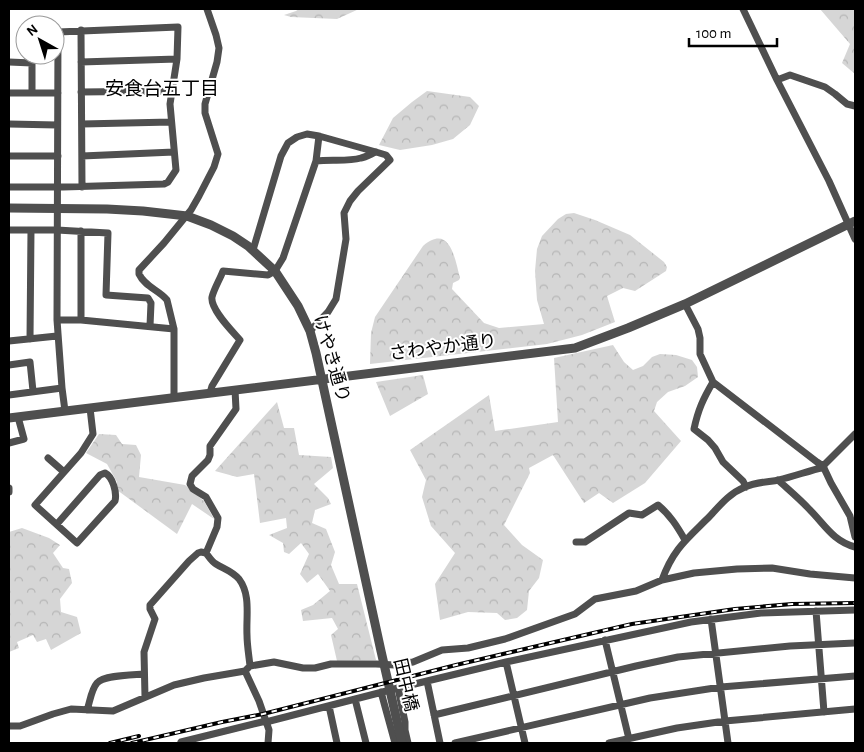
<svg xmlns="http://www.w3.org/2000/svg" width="864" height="752" font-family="'Alegreya Sans','Noto Sans JP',sans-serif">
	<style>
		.forest { fill: url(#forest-crowns) }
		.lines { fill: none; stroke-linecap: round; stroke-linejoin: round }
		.minor { stroke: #4f4f4f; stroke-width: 7 }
		.tertiary { stroke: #4f4f4f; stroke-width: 9 }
		.rail-casing { stroke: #000; stroke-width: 4 }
		.rail { stroke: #fff; stroke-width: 2; stroke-dasharray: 5.5; stroke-linecap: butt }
		.labels { text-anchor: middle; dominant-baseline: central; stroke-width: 4; stroke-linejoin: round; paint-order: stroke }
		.street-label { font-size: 18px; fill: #000; stroke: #fff }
		.neighbourhood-label { font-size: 19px; fill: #000; stroke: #fff }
	</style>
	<defs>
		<pattern id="forest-crowns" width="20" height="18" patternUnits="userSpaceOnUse" patternTransform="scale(1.25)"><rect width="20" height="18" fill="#d6d6d6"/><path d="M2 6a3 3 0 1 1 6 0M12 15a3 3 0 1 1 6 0" fill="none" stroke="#b6b6b6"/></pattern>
	</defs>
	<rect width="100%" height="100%" fill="#fff"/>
	<path class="forest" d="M299,9H359L337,19L291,17L284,15L296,11Z
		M820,9H855V74L842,63L850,44Z
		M427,91L470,97L479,106L470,125L453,139L432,145L400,150L379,145L393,118L412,102Z
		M574,213L595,220L630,235L664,262L667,267L666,271L635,291L623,288L607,296L615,322L582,335L547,344L370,364L371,333L375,317L423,246C450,223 455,259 460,278L459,280L453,283L452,289L484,323L499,328L544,324L537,300L535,271L537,249L542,236L558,219L566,214Z
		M613,345L624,362L633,370L643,366L652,357L660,354L676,355L692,360L697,367L698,377L685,386L668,392L657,402L654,411L681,441L645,483L613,503L599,493L584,503L553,455L529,468L530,473L504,525L522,545L543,560L539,578L529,591L527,610L517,618L505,620L497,613L468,612L440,620L435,584L455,553L431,526L422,497L426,480L410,450L489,395L495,431L558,422L554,358Z
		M423,375L428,394L390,416L376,382Z
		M277,402L284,428H294L299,455L331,457L333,468L314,484L328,498L331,504L315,510L312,523L326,529L335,552L331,565L339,584H357L376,660L337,661L331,635L338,629L332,618L303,621L301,610L313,605L330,591L318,574L307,583L300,574L309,554L301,543L289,554L284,552L283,543L269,535L287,528L286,518L260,523L254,474L237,477L215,471Z
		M99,434L116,435L122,444L136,445L141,455L139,477L185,485L204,501L214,519L192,504L177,534L117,490V482L107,464L86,453Z
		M22,528L49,538L60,545L53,553L63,568L69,569L72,583L60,599L61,612L77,617L81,633L51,650L46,639L37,642L33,635L17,642L19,648L9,652V532Z"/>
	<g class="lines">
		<path class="minor" d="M743,9L777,80L829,181L855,239
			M81,30L82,187
			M58,32L57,320L62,388L65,411
			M32,55V93
			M9,62L32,63
			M81,62L177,59
			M777,80L790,75L825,87L835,94L847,104L855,106
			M81,92L172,91
			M9,93H58
			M9,124L57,125
			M82,124L171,122
			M9,156H58
			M82,156L174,152
			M316,161C331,159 347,162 361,158C366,157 371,154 376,152
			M9,187H63L164,184L168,182L176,170L170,104L177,59L178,27L58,32L55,33
			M9,230H57L108,233L106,295L148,298L151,303L150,326
			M253,250L281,156L288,143L297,137L307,134L319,136L376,152L386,155L390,160L358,191L350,201L344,213L346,239L336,299L328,312L310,331
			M685,304L698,329L700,338V354L713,382L817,462L823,466
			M57,320H81L174,329
			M81,320V231
			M30,339L31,230
			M9,341L57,336
			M9,365L30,362L33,391
			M713,382C703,399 698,410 694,429L708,440L715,448L723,462L743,481L746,487
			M235,390L236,409L210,446V455L208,460L192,476L190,484L193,489L206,497L218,518L217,527L206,553C209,557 212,562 216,564C224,569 232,571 239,579C251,595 246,616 247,635C247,645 249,656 250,666
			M210,393L212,386L240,340C232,331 210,309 212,297C214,289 220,279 223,271L268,275L275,271L283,258L316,161L319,136
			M9,395L62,388
			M174,397V329L167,300C159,290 145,287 139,274V270L164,243L191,210L199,196L214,167L218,154L205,113V104L217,62L219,48L216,35L207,9
			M855,434L823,466L831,483L850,516L855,537
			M9,443L24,439L18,417
			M48,458L64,472
			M778,480C789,490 800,499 810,510C825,525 833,541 855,547
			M9,488V492
			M57,524L100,475L105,473C113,477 117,493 115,501L77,543L35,505L81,453L93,434L90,408
			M576,542H585L629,513L642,515L658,505C670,515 677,526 685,540
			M662,580C673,549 687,539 710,516C721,504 730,493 745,487C756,482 768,482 779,480C794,476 809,471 824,467
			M816,611L824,712
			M711,619L728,743
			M605,640L629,739
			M506,662L525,743
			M245,671L259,701L269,730L268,743
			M427,681L440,743
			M398,688L405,722V730L408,743
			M381,692L395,743
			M145,697L144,652L155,619L150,609V605L189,561L198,553L201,552L206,553
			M355,699L366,743
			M329,706L337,743
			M87,710C90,702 91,690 97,683C104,675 132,675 144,674
			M434,715L636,666L678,657L790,646L855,643
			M266,722L398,688L506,662L691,622L761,613L855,610
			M9,726H20L53,714L71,709L113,711L174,685L204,678L245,671L250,666L274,662L303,668H315L331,664H376L395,665L413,662L442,650L468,648L505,639L575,614L595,599L636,591L662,580L694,573L737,569L772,568L810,574L855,578
			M182,743L181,742L266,721
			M455,743L650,698L721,687L855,676
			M609,743L677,728L725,721L855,709"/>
		<path class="tertiary" d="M9,208L107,209L143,211L187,216L211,225L233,236L248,246L275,271L298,306L310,331L316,353L381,651L402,743
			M9,418L575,348L628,328L685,304L855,221"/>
		<defs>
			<path id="rail" d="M110,743L139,736
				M132,743L222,722L263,714L456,665L632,624L735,609L792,604L855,603"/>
		</defs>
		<use href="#rail" class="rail-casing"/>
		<use href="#rail" class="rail"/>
	</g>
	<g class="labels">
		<g class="street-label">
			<text transform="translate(443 348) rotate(-7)">さわやか通り</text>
			<text transform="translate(331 359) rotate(74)">けやき通り</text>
			<text transform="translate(405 685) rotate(77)">田中橋</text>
		</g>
		<g class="neighbourhood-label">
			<text x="162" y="89">安食台五丁目</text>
		</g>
	</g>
	<rect width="864" height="752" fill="none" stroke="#000000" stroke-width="20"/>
	<g transform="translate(40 40) rotate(321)"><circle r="24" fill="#ffffff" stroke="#999999"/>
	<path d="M0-4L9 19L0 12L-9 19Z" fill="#000000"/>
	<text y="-8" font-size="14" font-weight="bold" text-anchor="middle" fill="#000000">N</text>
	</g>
	<path d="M689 38v8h88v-8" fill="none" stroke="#000000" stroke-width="2.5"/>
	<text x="696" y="38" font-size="15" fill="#000000" stroke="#ffffff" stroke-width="4" paint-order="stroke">100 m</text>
</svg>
